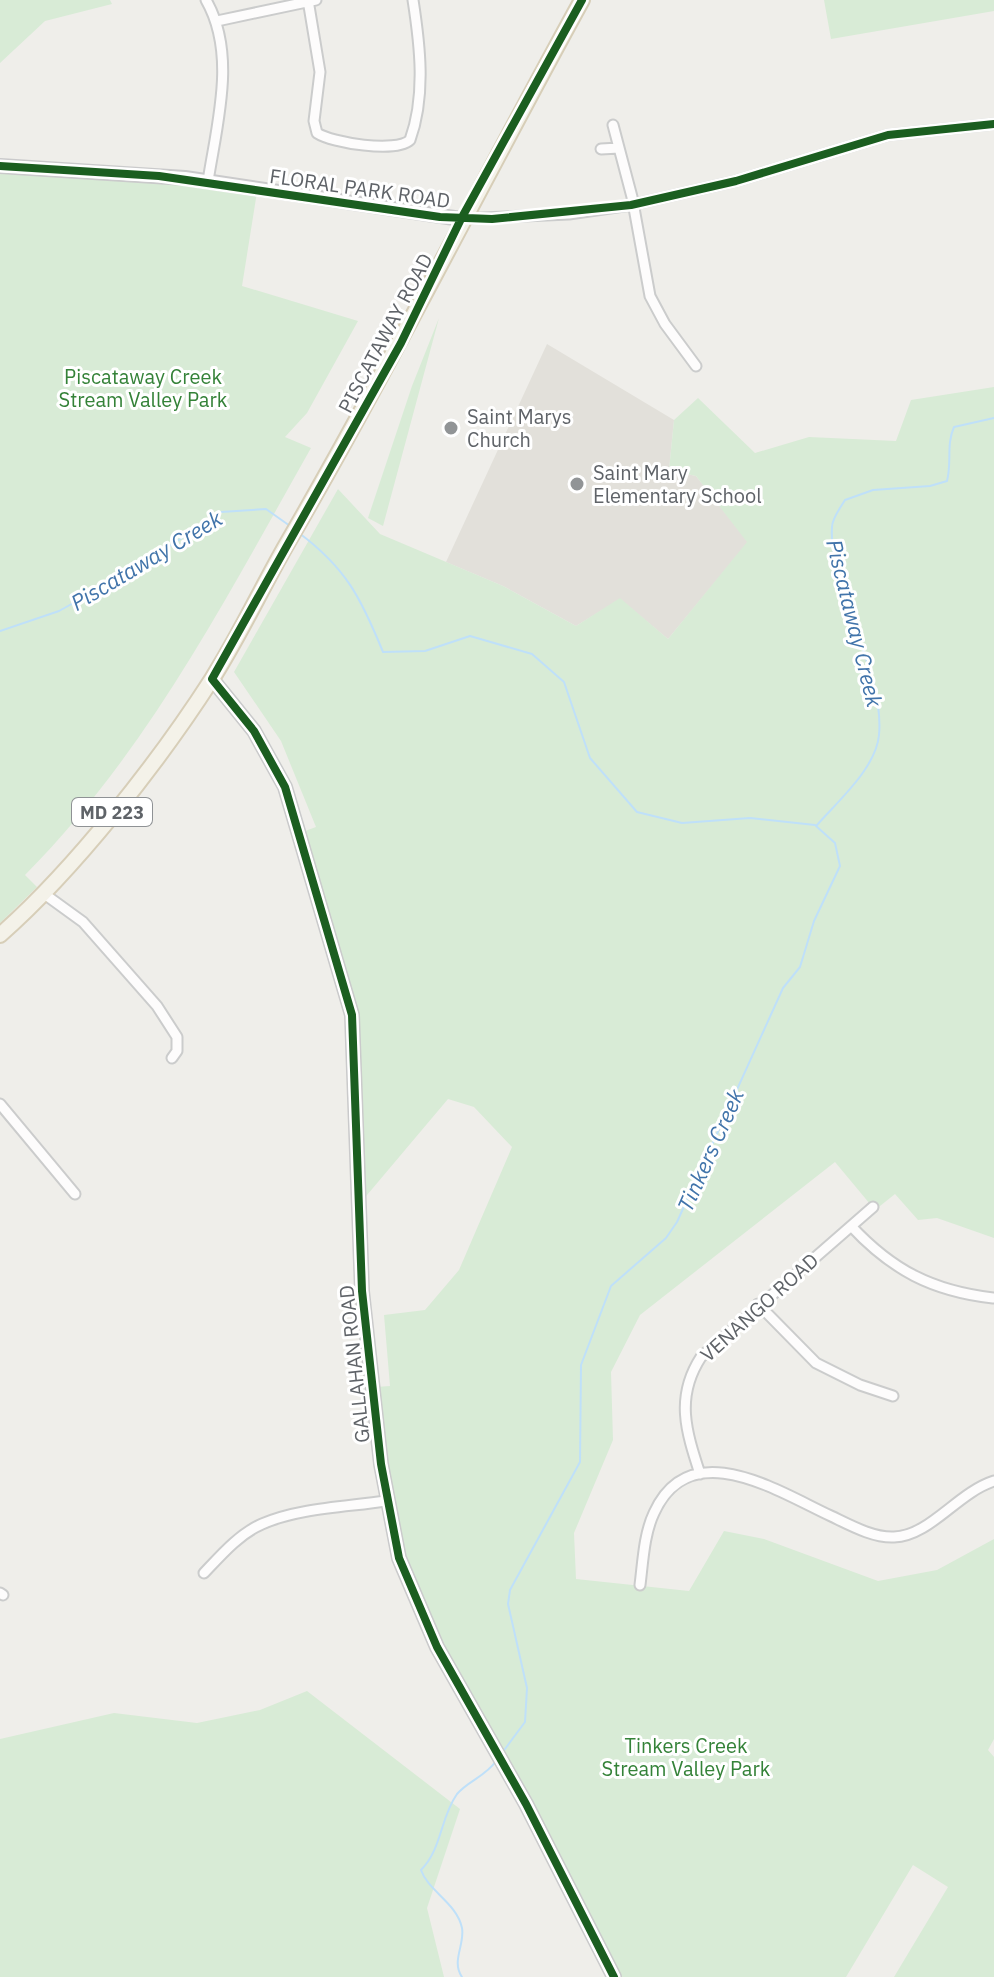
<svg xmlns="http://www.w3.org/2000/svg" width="994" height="1977" font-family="'IBM Plex Sans',sans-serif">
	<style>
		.education { fill: #e2e0da }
		.green { fill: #d8ebd6 }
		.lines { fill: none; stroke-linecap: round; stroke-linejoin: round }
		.stream { stroke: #bfe0f9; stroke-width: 2 }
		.street-casing { stroke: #cbcccc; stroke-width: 13 }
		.secondary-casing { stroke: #cacacb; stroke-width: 16 }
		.primary-casing { stroke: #d7ceb8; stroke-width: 18 }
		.street { stroke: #fdfcfc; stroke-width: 9 }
		.secondary { stroke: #fdfcfc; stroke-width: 12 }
		.primary { stroke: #f4f2e9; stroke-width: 14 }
		.cycleway-casing { stroke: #fff; stroke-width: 13 }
		.cycleway { stroke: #1b5e20; stroke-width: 8 }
		.poi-dot { fill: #919496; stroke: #fff; stroke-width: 3 }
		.labels { text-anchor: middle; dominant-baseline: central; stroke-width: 6; stroke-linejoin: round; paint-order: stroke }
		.shield { fill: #fff; stroke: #8f9295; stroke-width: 2 }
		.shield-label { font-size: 18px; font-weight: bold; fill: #5f6368 }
		.street-label { font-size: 20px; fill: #5f6368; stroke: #fff }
		.park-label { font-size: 20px; fill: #348238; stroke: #fff }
		.poi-label { font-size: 20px; fill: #5f6368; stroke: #fff; text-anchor: start }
		.water-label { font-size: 22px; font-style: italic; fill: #4174aa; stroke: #fff }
	</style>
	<rect width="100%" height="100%" fill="#efeeea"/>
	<path class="education" d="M547,344L674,420L669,470L696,476L748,542L668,639L620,599L576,626L503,586L446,562Z"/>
	<path class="green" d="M0,0H110L112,4L45,21L0,63Z
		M824,0H994V11L831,39Z
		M0,167L132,177L257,192L242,286L358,321L307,413L285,437L311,448C226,598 148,751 25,875L37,887L0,923Z
		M439,318L383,526L368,518L412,386Z
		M994,387V1238L937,1218L918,1220L895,1194L875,1210L835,1162L640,1315L611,1372L613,1440L574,1533L576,1579L689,1591L724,1531L764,1539L878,1581L937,1570L994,1539V1739L988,1750L994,1757V1977H894L948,1887L913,1865L846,1977H619L433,1631L397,1543L376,1387L390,1386L384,1315L425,1310L459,1270L512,1147L474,1107L448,1099L362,1201L361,1061L357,1020L305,831L316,827L281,741L234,672L338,489L380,534L503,586L576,626L620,598L668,639L747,542L696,476L669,470L674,420L698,398L755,453L809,437L896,441L911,400Z
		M307,1691L460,1809L427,1908L444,1977H0V1739L114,1713L197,1723L260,1710Z"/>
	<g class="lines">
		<path class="stream" d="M299,533C346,568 361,598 383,652L425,651L470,636L532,654L564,682L590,758L637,812L682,823L750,818L815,825
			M0,631L59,611L138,567L221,512L266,509L290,526
			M817,825C838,801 876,768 879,735C885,669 828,593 832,527C832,518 841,507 845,500L873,490L930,486L947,481C952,462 946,445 954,427L994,418
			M502,1753L525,1722L527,1688L508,1604L510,1590L580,1462L581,1365L611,1286L666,1238L677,1222L783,988L800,967L814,921L840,866L835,843L816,826
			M462,1977C451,1961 465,1945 462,1928C457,1903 428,1891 421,1870C442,1849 440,1818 457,1794C468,1781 486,1776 496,1761"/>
		<defs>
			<path id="street" d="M206,0C237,54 217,123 208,181
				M308,0L320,72L314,121L317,133C332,143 396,153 410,140C426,96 420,45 413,0
				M217,21L316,0
				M613,125L632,197L650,296L665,324L696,366
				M601,149L619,148
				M461,219L569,214L631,205L736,181L888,135L994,124
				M43,893L83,922L157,1006L177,1037V1051L172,1058
				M0,1104L75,1194
				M851,1226C892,1270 932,1291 993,1298
				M758,1304L816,1363L860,1385L893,1396
				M700,1474C686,1431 675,1397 701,1357L873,1207
				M204,1573C221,1555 239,1534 262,1524C299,1508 346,1507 386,1501
				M640,1585C643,1561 644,1534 654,1513C690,1433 779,1492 831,1516C850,1525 873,1538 894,1537C930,1536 957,1493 994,1481
				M0,1593L3,1595"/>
			<path id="secondary" d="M0,166L185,178L461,219
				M212,679L254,731L285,787L352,1015L362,1291L381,1464L399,1558L437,1647L526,1804L614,1977"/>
			<path id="primary" d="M0,935C74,870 158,763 212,679C240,635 262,587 288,542C391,364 483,180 582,0"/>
		</defs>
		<use href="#street" class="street-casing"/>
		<use href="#secondary" class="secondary-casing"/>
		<use href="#primary" class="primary-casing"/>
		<use href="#street" class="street"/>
		<use href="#secondary" class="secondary"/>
		<use href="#primary" class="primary"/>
		<defs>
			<path id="cycleway" d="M582,0L461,219L401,343L212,679L254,731L285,787L352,1015L362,1291L381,1464L399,1558L437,1647L526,1804L614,1977
				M0,166L159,176L440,217L492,219L631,205L736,181L888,135L994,124"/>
		</defs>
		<use href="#cycleway" class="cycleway-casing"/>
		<use href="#cycleway" class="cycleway"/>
	</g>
	<g class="poi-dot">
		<circle cx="451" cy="428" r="8"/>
		<circle cx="577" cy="484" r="8"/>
	</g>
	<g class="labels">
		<rect class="shield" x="72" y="798" width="80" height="28" rx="6"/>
		<g class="shield-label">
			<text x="112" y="812">MD 223</text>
		</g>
		<g class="street-label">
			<text transform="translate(360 188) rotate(8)">FLORAL PARK ROAD</text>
			<text transform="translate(385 333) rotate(-62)">PISCATAWAY ROAD</text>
			<text transform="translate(759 1307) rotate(-42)">VENANGO ROAD</text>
			<text transform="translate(354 1364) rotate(-96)">GALLAHAN ROAD</text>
		</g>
		<g class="park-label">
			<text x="143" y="376">Piscataway Creek<tspan x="143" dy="23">Stream Valley Park</tspan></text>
			<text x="686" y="1745">Tinkers Creek<tspan x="686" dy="23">Stream Valley Park</tspan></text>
		</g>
		<g class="poi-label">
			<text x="467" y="416">Saint Marys<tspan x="467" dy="23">Church</tspan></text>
			<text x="593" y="472">Saint Mary<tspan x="593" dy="23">Elementary School</tspan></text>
		</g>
		<g class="water-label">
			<text transform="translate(146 560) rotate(-31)">Piscataway Creek</text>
			<text transform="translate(855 623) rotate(76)">Piscataway Creek</text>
			<text transform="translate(710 1150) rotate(-66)">Tinkers Creek</text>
		</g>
	</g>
</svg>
